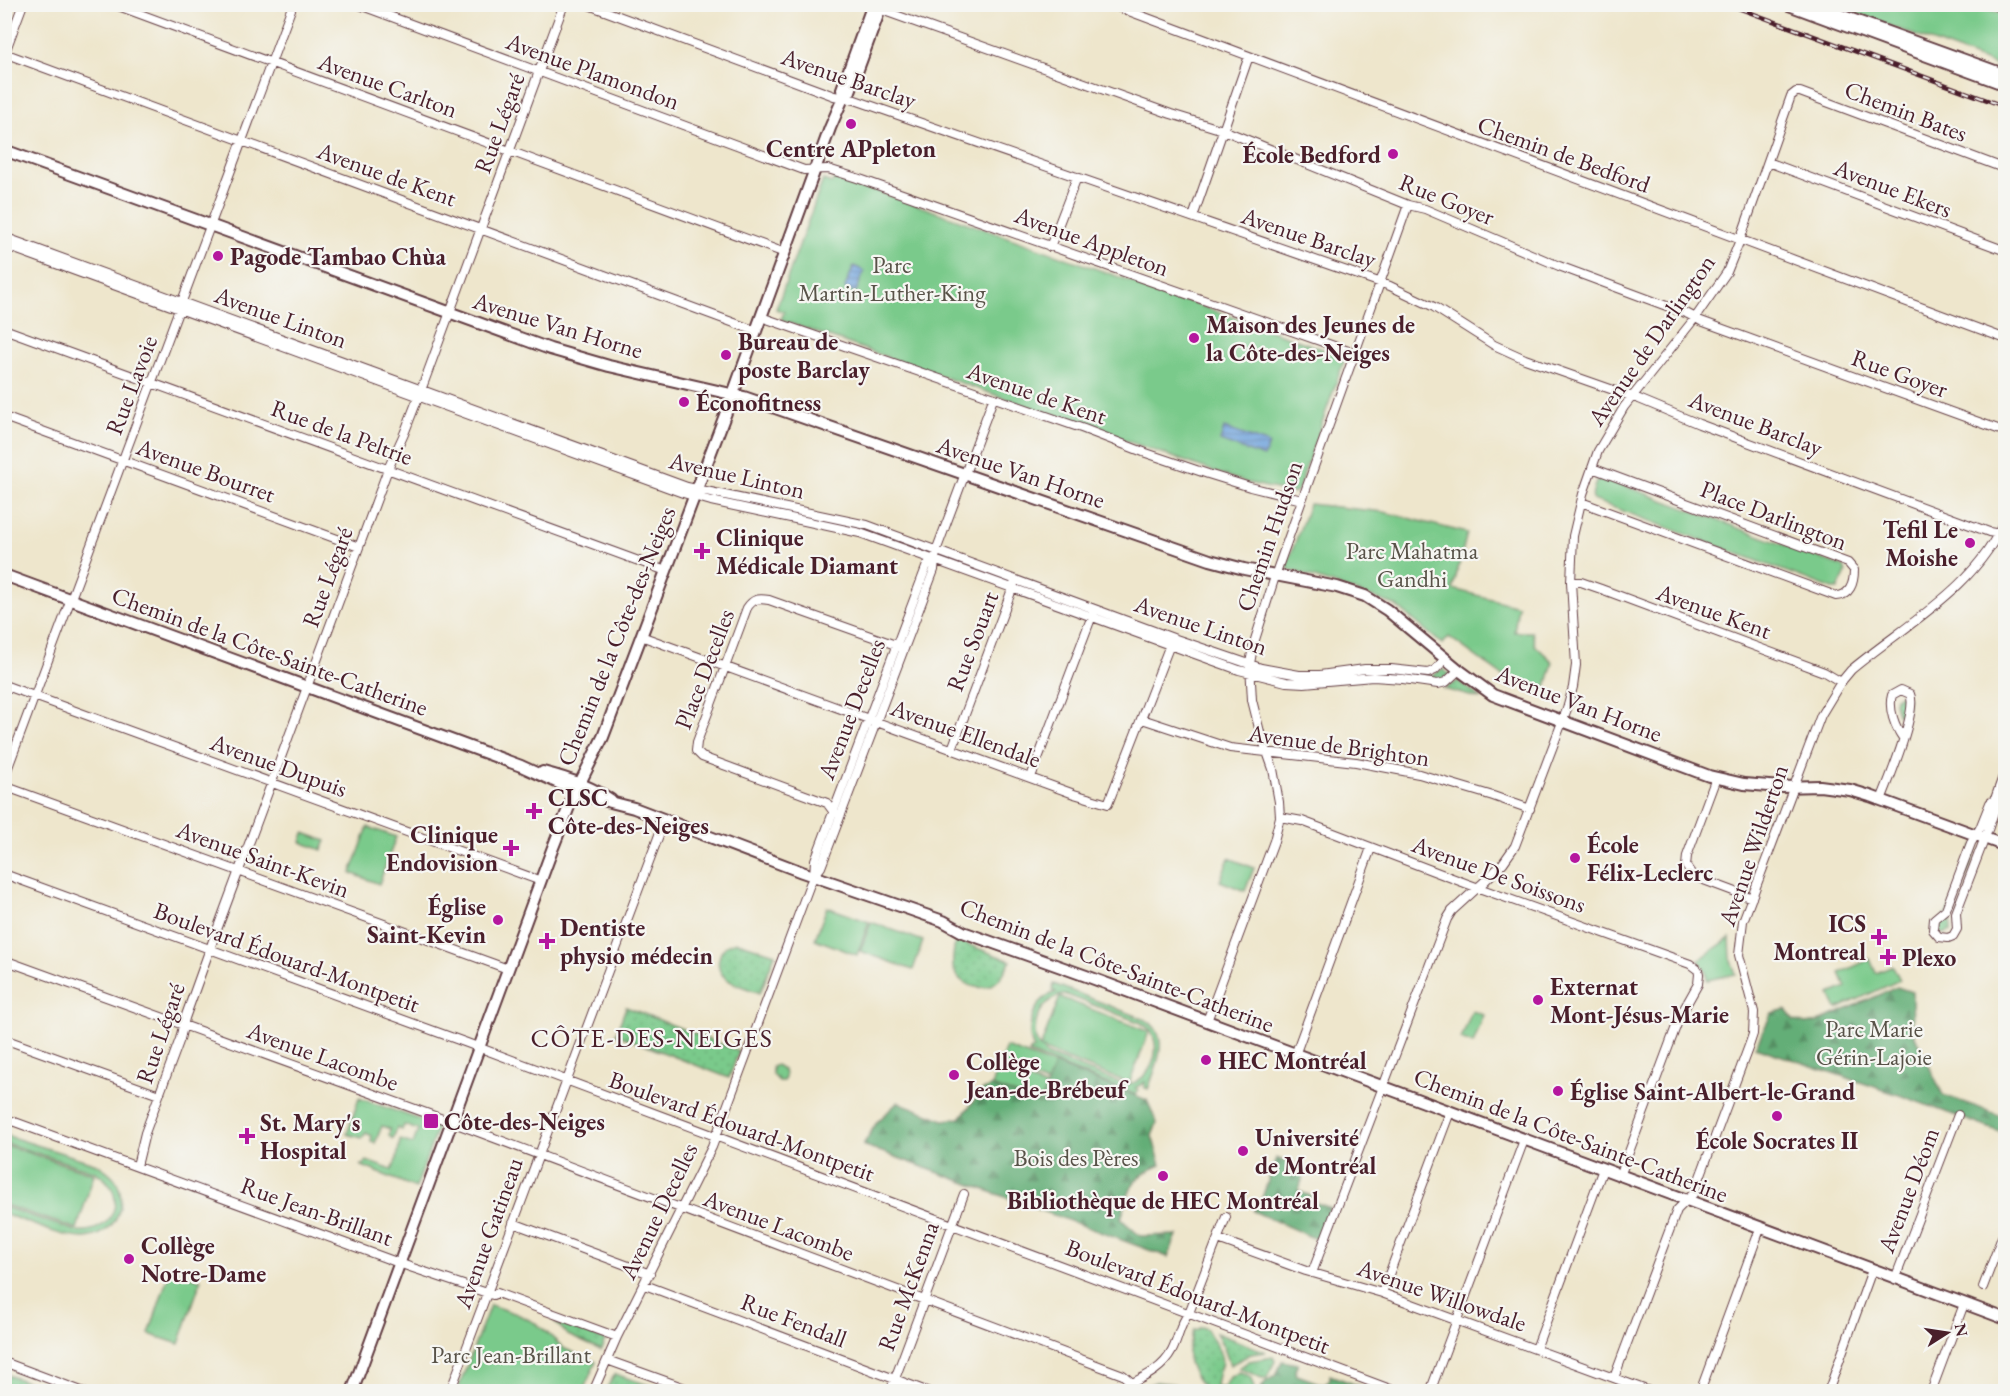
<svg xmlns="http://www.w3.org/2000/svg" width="2010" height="1396" font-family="'EB Garamond',serif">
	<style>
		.grass { fill: url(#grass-dots); stroke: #62745b; stroke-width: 1.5 }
		.forest { fill: url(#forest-firs); stroke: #566651; stroke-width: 1.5 }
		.green { fill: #7aca8b; stroke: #62745b; stroke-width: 1.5; fill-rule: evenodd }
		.water { fill: url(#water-rules); stroke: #5e6284; stroke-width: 1.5 }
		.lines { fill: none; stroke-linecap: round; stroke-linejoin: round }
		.minor-casing { stroke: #633d43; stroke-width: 10 }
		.major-casing { stroke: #633d43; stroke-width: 14 }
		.minor { stroke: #fff; stroke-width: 8 }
		.major { stroke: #fff; stroke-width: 10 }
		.rail-casing { stroke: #4a1f2b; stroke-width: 4.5 }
		.rail { stroke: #f6f6f2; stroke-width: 2; stroke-dasharray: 7; stroke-linecap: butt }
		.poi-dot { fill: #b5179e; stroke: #f6f6f2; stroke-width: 2 }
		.labels { text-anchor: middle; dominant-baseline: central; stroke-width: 4.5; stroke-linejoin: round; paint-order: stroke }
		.street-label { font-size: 24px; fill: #4a1f2b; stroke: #f6f6f2 }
		.poi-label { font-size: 24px; font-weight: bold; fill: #4a1f2b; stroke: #f6f6f2; text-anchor: start }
		.park-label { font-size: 24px; fill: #585248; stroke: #f6f6f2 }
		.neighbourhood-label { font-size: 26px; letter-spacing: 1.5px; fill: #4a1f2b; stroke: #f6f6f2 }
	</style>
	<defs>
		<pattern id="grass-dots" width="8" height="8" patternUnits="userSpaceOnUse" patternTransform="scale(1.5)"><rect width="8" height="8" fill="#7aca8b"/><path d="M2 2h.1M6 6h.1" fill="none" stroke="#6bad78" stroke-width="1.8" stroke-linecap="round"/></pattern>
		<pattern id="forest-firs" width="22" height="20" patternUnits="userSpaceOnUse" patternTransform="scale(1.5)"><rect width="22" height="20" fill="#63ae77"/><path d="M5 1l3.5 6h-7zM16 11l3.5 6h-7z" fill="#548d62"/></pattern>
		<pattern id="water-rules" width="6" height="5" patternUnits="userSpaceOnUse" patternTransform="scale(1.5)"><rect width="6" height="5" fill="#71a4dd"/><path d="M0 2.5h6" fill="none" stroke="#5f85b3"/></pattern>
	</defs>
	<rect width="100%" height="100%" fill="#f6f6f2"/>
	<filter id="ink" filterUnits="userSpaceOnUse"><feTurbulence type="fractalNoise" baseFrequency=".0167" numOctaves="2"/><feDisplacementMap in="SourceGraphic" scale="12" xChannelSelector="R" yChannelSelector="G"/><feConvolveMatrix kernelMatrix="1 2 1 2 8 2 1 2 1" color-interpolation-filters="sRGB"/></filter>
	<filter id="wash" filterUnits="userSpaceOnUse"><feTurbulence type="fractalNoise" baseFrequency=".008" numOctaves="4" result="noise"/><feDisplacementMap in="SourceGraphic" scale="24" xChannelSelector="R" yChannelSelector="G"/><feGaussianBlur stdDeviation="1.35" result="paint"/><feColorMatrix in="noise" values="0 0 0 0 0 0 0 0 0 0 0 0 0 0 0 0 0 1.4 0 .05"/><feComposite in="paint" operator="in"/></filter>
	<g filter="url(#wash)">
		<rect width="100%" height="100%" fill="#eee6cc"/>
		<path class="grass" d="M1443,669L1449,674L1443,679L1435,680L1409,676V674L1431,676Z
			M1458,681L1481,698V699L1444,689Z
			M1901,694L1908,699L1906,713L1901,716L1897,714L1894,702L1895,697Z
			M1973,846L1977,848L1963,885L1961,886L1959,884Z
			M1957,892L1959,895L1951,916V931L1943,934L1938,930V923L1947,913Z
			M956,940L1011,961C1005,968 1004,977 995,983C980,993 958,985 953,967C952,960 954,946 956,940Z
			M738,942L775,954L760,993C742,986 711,981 720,955C723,946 729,943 738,942Z
			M626,1007L739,1051L729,1078L616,1034Z
			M776,1065C782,1068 786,1072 785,1078L783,1081H779L772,1074V1067Z
			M554,1321L605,1340L601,1350L568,1335Z
			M1201,1327L1207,1329C1212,1339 1225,1355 1221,1366C1218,1373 1217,1378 1216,1386L1224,1388L1230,1377L1240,1372C1251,1375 1254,1380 1254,1391H1208C1202,1387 1199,1382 1195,1376C1184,1357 1187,1350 1194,1330H1196Z
			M1216,1333L1266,1352L1251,1354L1230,1365L1224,1348Z
			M1273,1357L1275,1361L1267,1378H1262L1239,1368L1249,1361Z
			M5,1374L52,1391H5Z
			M615,1374L654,1387V1391H605Z"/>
		<path class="forest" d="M1897,987L1912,992L1913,1032L1943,1095L2005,1117V1134L1902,1096L1755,1047L1772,1013L1786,1009L1793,1020L1805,1024L1818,1022Z
			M1054,1064L1147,1100L1157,1123L1152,1136L1161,1165C1128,1178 1131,1188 1121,1219L1140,1236L1177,1235L1168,1257L863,1145L877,1122L898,1102L944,1120L960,1118L983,1090L992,1086L1040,1104Z
			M1276,1158L1306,1169L1298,1191L1314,1197L1317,1203L1330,1208L1320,1241L1253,1211L1262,1198Z
			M1282,1361L1298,1364L1295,1370L1297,1375L1324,1385L1330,1379V1375L1373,1391H1259L1266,1381L1276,1376Z
			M1156,1382L1174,1384L1186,1391H1133Z"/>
		<path class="green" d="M1833,5H1978L2005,15V65L2001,67Z
			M835,176L1342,356L1344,361L1298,490L1294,493L1244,482L781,320L784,312L776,309L823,180L832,183Z
			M1601,477L1841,566L1844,567L1846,573L1838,589H1833L1593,500C1591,494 1595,480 1601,477Z
			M1309,504L1384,512L1467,533L1453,589L1518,606L1514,632H1532L1535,645L1553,662L1546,687L1507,679L1449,637L1442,644L1395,605L1288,569L1287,565Z
			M368,827L396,837L379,884L351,873Z
			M304,833L326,841L322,850L301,842Z
			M1229,858L1254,868L1245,891L1220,881Z
			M827,907L869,922L857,955L815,939Z
			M871,922L923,941L913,970L860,951Z
			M1730,938L1731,960L1736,974L1707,980L1706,972L1699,960Z
			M1870,959L1876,973L1893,966L1900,980L1837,1009L1830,994L1846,987L1840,973Z
			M1054,984L1146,1020C1172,1036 1156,1067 1148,1089L1144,1087L1145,1082L1135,1088L1138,1090L1136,1095L1029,1053L1031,1049H1034C1024,1029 1034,999 1056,992L1052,990ZM1067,995L1141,1023C1167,1037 1155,1079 1129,1084L1149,1032L1060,997L1040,1048L1039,1047C1028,1027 1042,995 1067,995ZM1042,1049L1129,1083V1084H1123L1046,1054Z
			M1472,1011L1484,1015L1473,1044L1461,1039Z
			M1006,1047L1054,1065L1047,1084L999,1066Z
			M998,1069L1046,1087L1040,1104L992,1086Z
			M359,1098L438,1126L416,1188L360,1165H363L367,1161L392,1170L397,1158L400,1140L413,1144L418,1130L404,1125L402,1130L397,1128L393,1139L389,1136L390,1129L382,1126L375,1143L371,1142L372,1136L366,1133L362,1138L347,1134Z
			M5,1135L97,1164C104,1169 110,1172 115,1179C130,1203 114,1237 85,1238C65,1239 25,1221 5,1214V1207L76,1231C116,1235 130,1191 95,1172L5,1143Z
			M5,1145L94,1174L77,1229L5,1205Z
			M170,1270L201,1280L179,1344L149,1334Z
			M490,1305L517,1314L537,1324L565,1349L596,1362L583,1391L457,1392Z"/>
		<path class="water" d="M854,266L864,271L856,292L845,289V287Z
			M1224,428L1269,444L1264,457L1220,441Z"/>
	</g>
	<g filter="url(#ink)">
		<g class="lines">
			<defs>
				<path id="minor" d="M113,4L785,253
					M357,4L804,170L828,169L857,178L1354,353
					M586,4L834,96L855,100L1390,286L1434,307L1494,345L1525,359L1639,399L1699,424L1989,532L2006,535
					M1110,4L2006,339
					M1991,4L2006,10
					M876,8L1171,114L1223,130L1408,205L1425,209L1559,266L1688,314L1701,321L2006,432
					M4,53L756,331
					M4,55L23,4
					M1768,162L2006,251
					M1193,217L1249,56
					M4,237L687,487L867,525L1173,638L1261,668L1299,675H1320L1365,669H1391L1428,673L1435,670L1445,659
					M4,245L683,493L711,501L860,533L1239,670L1286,682L1304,683L1373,677L1403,679L1438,684L1446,682L1459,670
					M1050,247L1077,177
					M761,317L1084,429L1146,453L1208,474L1250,487L1302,500
					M4,329L666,571
					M4,417L359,547
					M1581,502L1836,596C1850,596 1854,583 1854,570L1848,563L1592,468
					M1571,582H1581L1601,589L1824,672L1841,682
					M641,636L1074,794L1108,804L1171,642
					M4,685L541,881
					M1142,719L1230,748L1356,762L1419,774L1493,796L1530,809
					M952,749L1014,584
					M1031,777L1093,613
					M4,778L293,4
					M1716,778L1687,856L1686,866L1693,876L1752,898
					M4,786L508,969
					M1995,799L1990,803L1980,828L1971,843L1946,909L1934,919L1933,930L1939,937L1948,938L1953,936L1957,929L1956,913L1989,827L1996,806L1995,799L2006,768
					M1881,800C1889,780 1918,710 1910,694L1901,690L1892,695C1888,709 1895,727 1903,738
					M841,815L833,811L827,803L702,757L696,751L697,742L747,608C753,599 758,598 769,600L904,648
					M1280,817L1302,821L1465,883L1690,964L1698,970L1699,974L1698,984L1680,1016L1620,1176
					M4,874L467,1043L1398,1392
					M814,876L815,860L927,565L934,559
					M4,960L473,1130L1123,1375L1132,1383
					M1207,1021L1274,841L1280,817L1279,802L1273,769L1260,732L1252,700L1250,664L1253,646L1278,567L1408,205
					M4,1039L159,1095
					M1295,1055L1371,848
					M4,1118L410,1267L493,1295L497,1293L617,1337
					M137,1166L145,1133L180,1039L185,1018L208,954L388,469L404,434L423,385L564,4
					M513,1223L650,1274
					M1218,1239L1306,1271L1382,1293L1652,1392
					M1312,1273L1447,919L1452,911L1485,881L1503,863L1515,846L1567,709L1573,687L1576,665L1571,582L1573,536L1583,494L1598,451L1624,407L1695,318L1727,272L1740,240L1791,96L1796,92H1800L2006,169
					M1895,1279L1958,1115
					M645,1285L929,1392
					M1983,1287L2002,1237L2006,1232
					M1382,1293L1450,1112
					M1536,1349L1603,1169
					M607,1360L696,1392
					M4,1362L84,1392
					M1614,1378L1677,1210L1694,1193L1750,1043L1753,1034L1754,1012L1739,955L1743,921L1821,715L1841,682L1851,670C1906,624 1978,587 2006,517
					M450,1392L665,819
					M593,1392L617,1337L712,1147L810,884L814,876L821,867L934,570L936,551L993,399
					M890,1392L964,1194
					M1115,1392C1135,1380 1160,1374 1172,1351C1179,1338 1179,1325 1189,1313L1226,1217
					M1430,1392L1524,1140
					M1700,1392L1760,1229
					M1828,1392L1872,1270
					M1931,1392L1964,1304"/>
				<path id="major" d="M1786,4L2006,85
					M1810,4L2006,75
					M843,98L842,89L873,4
					M4,150L550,349L609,366L744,397L1210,560L1244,569L1337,587L1365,596L1387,610L1459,670L1493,695L1709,776L1744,784L1781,787L1820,786L1850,790L1870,796L2006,846
					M4,575L521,766L587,796L634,808L802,872L943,921L963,932L1089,977L2006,1319
					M543,772C567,778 591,786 611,800
					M352,1392L552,850L572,799L603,737L733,394L830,128L843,98L850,91L882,4"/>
			</defs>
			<use href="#minor" class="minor-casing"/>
			<use href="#major" class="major-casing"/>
			<use href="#minor" class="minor"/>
			<use href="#major" class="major"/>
			<defs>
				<path id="rail" d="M1727,4L2006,107"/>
			</defs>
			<use href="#rail" class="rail-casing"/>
			<use href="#rail" class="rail"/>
		</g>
	</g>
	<g class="poi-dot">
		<circle cx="851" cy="124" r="6"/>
		<circle cx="1393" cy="154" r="6"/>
		<circle cx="218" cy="256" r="6"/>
		<circle cx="1194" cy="338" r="6"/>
		<circle cx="726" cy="355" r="6"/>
		<circle cx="684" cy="402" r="6"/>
		<circle cx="1970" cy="543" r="6"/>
		<path d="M699 542h6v6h6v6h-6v6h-6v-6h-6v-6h6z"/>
		<path d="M531 802h6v6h6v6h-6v6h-6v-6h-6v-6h6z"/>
		<path d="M508 839h6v6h6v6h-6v6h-6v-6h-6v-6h6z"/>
		<circle cx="1575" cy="858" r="6"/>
		<circle cx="498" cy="920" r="6"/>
		<path d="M1876 928h6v6h6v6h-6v6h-6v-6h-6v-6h6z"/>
		<path d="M544 932h6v6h6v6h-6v6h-6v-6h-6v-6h6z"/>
		<path d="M1885 948h6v6h6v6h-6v6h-6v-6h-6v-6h6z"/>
		<circle cx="1538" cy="1000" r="6"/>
		<circle cx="1206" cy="1060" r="6"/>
		<circle cx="954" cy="1075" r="6"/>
		<circle cx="1558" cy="1091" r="6"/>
		<circle cx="1777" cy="1116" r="6"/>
		<rect x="423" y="1113" width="16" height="16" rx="3"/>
		<path d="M244 1127h6v6h6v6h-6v6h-6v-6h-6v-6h6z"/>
		<circle cx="1243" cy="1151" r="6"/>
		<circle cx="1163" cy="1176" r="6"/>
		<circle cx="129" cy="1259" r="6"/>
	</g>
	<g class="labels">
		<g class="street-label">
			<text transform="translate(593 71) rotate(20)">Avenue Plamondon</text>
			<text transform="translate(849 78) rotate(19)">Avenue Barclay</text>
			<text transform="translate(388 85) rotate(20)">Avenue Carlton</text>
			<text transform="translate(1906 111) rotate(21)">Chemin Bates</text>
			<text transform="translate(499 123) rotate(-70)">Rue Légaré</text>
			<text transform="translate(1564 154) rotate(20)">Chemin de Bedford</text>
			<text transform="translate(387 174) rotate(20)">Avenue de Kent</text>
			<text transform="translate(1893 188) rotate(21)">Avenue Ekers</text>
			<text transform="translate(1447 199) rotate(22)">Rue Goyer</text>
			<text transform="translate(1309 237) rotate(19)">Avenue Barclay</text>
			<text transform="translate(1092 241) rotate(20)">Avenue Appleton</text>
			<text transform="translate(281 317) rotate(20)">Avenue Linton</text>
			<text transform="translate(558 325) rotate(17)">Avenue Van Horne</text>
			<text transform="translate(1651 340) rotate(-55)">Avenue de Darlington</text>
			<text transform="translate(1900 373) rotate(20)">Rue Goyer</text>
			<text transform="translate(131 385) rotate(-69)">Rue Lavoie</text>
			<text transform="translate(1037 393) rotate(19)">Avenue de Kent</text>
			<text transform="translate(1756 423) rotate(21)">Avenue Barclay</text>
			<text transform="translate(342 432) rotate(20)">Rue de la Peltrie</text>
			<text transform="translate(206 470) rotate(20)">Avenue Bourret</text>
			<text transform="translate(1021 472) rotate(19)">Avenue Van Horne</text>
			<text transform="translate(737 475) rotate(13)">Avenue Linton</text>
			<text transform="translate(1774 515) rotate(21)">Place Darlington</text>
			<text transform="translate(1269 536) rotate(-71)">Chemin Hudson</text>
			<text transform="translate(327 577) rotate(-70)">Rue Légaré</text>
			<text transform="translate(1714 611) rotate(20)">Avenue Kent</text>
			<text transform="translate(1201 625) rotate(19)">Avenue Linton</text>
			<text transform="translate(616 636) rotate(-68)">Chemin de la Côte-des-Neiges</text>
			<text transform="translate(972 641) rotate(-69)">Rue Souart</text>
			<text transform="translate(270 651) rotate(20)">Chemin de la Côte-Sainte-Catherine</text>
			<text transform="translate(704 669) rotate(-69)">Place Decelles</text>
			<text transform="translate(1579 703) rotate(21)">Avenue Van Horne</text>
			<text transform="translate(851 709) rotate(-69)">Avenue Decelles</text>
			<text transform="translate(966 733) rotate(20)">Avenue Ellendale</text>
			<text transform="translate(1339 745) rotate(8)">Avenue de Brighton</text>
			<text transform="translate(279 765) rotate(20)">Avenue Dupuis</text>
			<text transform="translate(1753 845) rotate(-71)">Avenue Wilderton</text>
			<text transform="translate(263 859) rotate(20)">Avenue Saint-Kevin</text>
			<text transform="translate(1499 874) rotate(20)">Avenue De Soissons</text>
			<text transform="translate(287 957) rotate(20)">Boulevard Édouard-Montpetit</text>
			<text transform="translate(1117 965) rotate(21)">Chemin de la Côte-Sainte-Catherine</text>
			<text transform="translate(160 1033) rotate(-71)">Rue Légaré</text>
			<text transform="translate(323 1056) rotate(20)">Avenue Lacombe</text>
			<text transform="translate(742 1126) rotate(20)">Boulevard Édouard-Montpetit</text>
			<text transform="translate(1571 1135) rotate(21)">Chemin de la Côte-Sainte-Catherine</text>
			<text transform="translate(1908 1190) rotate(-69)">Avenue Déom</text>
			<text transform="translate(317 1211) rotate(20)">Rue Jean-Brillant</text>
			<text transform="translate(658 1211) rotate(-64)">Avenue Decelles</text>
			<text transform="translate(779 1225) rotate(21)">Avenue Lacombe</text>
			<text transform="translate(488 1233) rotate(-70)">Avenue Gatineau</text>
			<text transform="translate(908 1286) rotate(-70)">Rue McKenna</text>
			<text transform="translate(1442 1295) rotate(19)">Avenue Willowdale</text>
			<text transform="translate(1198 1296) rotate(21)">Boulevard Édouard-Montpetit</text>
			<text transform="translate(794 1320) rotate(21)">Rue Fendall</text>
		</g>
		<g class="poi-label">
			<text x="851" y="148" text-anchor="middle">Centre APpleton</text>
			<text x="1381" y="154" text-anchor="end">École Bedford</text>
			<text x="230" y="256">Pagode Tambao Chùa</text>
			<text x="1206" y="324">Maison des Jeunes de<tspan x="1206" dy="28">la Côte-des-Neiges</tspan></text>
			<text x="738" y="341">Bureau de<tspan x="738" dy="28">poste Barclay</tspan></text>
			<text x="696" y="402">Éconofitness</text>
			<text x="1958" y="529" text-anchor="end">Tefil Le<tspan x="1958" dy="28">Moishe</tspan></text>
			<text x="716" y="537">Clinique<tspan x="716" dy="28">Médicale Diamant</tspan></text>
			<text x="548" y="797">CLSC<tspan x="548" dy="28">Côte-des-Neiges</tspan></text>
			<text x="498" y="834" text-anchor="end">Clinique<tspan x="498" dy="28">Endovision</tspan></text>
			<text x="1587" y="844">École<tspan x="1587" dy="28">Félix-Leclerc</tspan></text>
			<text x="486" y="906" text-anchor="end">Église<tspan x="486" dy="28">Saint-Kevin</tspan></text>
			<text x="1866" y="923" text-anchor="end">ICS<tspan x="1866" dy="28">Montreal</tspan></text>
			<text x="560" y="927">Dentiste<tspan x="560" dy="28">physio médecin</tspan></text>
			<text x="1902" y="957">Plexo</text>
			<text x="1550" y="986">Externat<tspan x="1550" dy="28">Mont-Jésus-Marie</tspan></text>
			<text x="1218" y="1060">HEC Montréal</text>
			<text x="966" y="1061">Collège<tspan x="966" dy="28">Jean-de-Brébeuf</tspan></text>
			<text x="1570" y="1091">Église Saint-Albert-le-Grand</text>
			<text x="444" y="1121">Côte-des-Neiges</text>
			<text x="260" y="1122">St. Mary's<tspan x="260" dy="28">Hospital</tspan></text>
			<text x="1255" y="1137">Université<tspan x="1255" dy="28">de Montréal</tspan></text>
			<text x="1777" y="1140" text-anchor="middle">École Socrates II</text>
			<text x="1163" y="1200" text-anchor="middle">Bibliothèque de HEC Montréal</text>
			<text x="141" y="1245">Collège<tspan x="141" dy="28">Notre-Dame</tspan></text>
		</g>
		<g class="park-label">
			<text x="892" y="264">Parc<tspan x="892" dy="28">Martin-Luther-King</tspan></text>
			<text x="1412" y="550">Parc Mahatma<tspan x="1412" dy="28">Gandhi</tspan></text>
			<text x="1874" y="1028">Parc Marie<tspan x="1874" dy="28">Gérin-Lajoie</tspan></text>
			<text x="1076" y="1157">Bois des Pères</text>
			<text x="511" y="1354">Parc Jean-Brillant</text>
		</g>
		<g class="neighbourhood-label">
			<text x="652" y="1038">CÔTE-DES-NEIGES</text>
		</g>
	</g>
	<rect width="2010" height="1396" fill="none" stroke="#f6f6f2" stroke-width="24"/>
	<g transform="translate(1947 1333) rotate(78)" stroke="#f6f6f2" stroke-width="4.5" paint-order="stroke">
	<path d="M0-4.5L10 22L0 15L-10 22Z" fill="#4a1f2b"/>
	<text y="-9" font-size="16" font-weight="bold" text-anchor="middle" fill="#4a1f2b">N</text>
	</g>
</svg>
